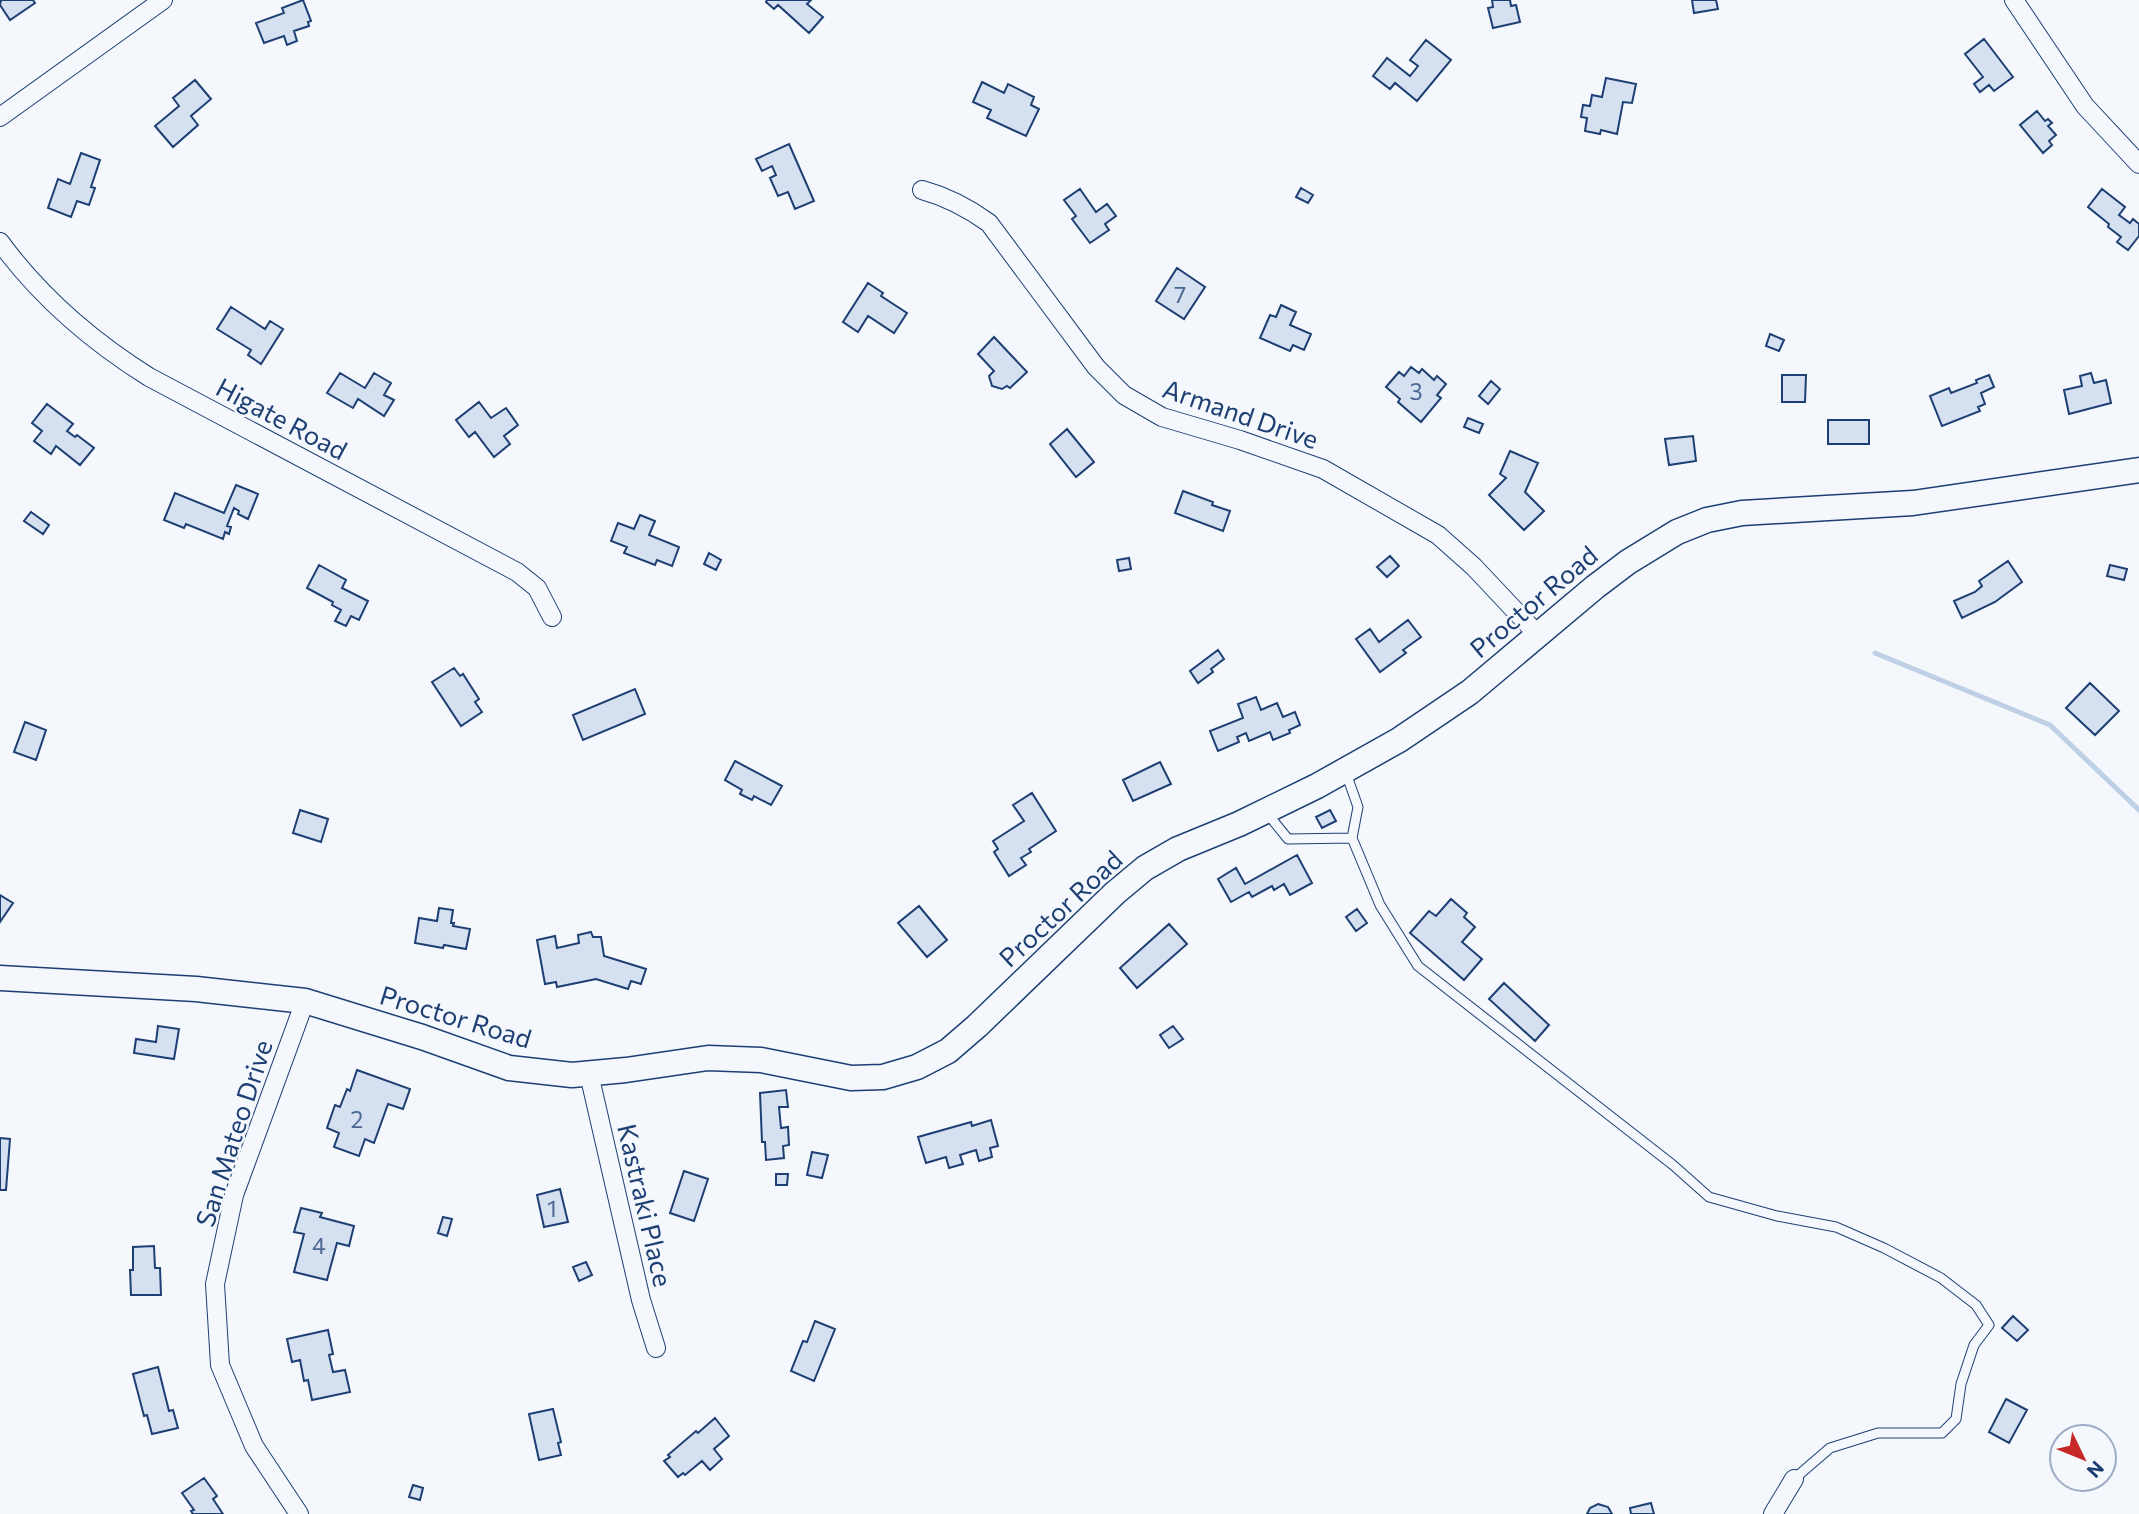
<svg xmlns="http://www.w3.org/2000/svg" width="2139" height="1514" font-family="Commissioner,sans-serif">
	<style>
		.lines { fill: none; stroke-linecap: round; stroke-linejoin: round }
		.stream { stroke: #bed0e5; stroke-width: 5 }
		.building { fill: #d5e0f0; stroke: #1d3f73; stroke-width: 2 }
		.service-casing { stroke: #1d3f73; stroke-width: 11 }
		.minor-casing { stroke: #1d3f73; stroke-width: 20 }
		.secondary-casing { stroke: #1d3f73; stroke-width: 27 }
		.service { stroke: #f4f7fb; stroke-width: 9 }
		.minor { stroke: #f4f7fb; stroke-width: 18 }
		.secondary { stroke: #f4f7fb; stroke-width: 24 }
		.labels { text-anchor: middle; dominant-baseline: central; stroke-width: 5; stroke-linejoin: round; paint-order: stroke }
		.number-label { font-size: 23px; fill: #4b6792 }
		.street-label { font-size: 26px; fill: #1d3f73; stroke: #f4f7fb }
	</style>
	<rect width="100%" height="100%" fill="#f4f7fb"/>
	<g class="lines">
		<path class="stream" d="M1875,653L2050,725L2139,810"/>
	</g>
	<path class="building" d="M33,0L35,3L10,20L0,5L1,0Z
		M303,0L311,21L308,22L309,26L294,31L297,41L287,45L284,36L264,43L256,23L284,13L282,8Z
		M767,0H811L807,4L823,17L809,33L778,5L774,9L766,2Z
		M1492,0H1510L1511,6L1516,5L1520,22L1493,28L1488,8L1493,7Z
		M1692,0H1716L1718,9L1694,13Z
		M1984,39L2013,77L1994,91L1989,85L1980,92L1974,84L1983,77L1965,54Z
		M1426,40L1451,60L1417,101L1395,83L1390,89L1373,76L1387,58L1410,76L1418,66L1410,60Z
		M1606,78L1636,84L1632,103L1623,102L1617,134L1601,130L1600,134L1585,131L1587,118L1581,117L1583,105L1590,106L1592,95L1602,97Z
		M195,80L211,99L191,116L198,125L173,147L155,126L179,106L173,98Z
		M982,82L1004,93L1008,84L1034,97L1031,105L1039,109L1026,136L987,118L991,110L973,102Z
		M2037,111L2045,121L2048,119L2052,123L2048,126L2056,135L2049,141L2052,145L2043,153L2020,125Z
		M789,144L814,201L795,209L788,192L778,196L770,178L776,175L772,166L762,171L756,159Z
		M81,153L100,160L91,187L95,188L89,205L77,201L71,217L48,208L58,179L70,184Z
		M1301,188L1313,195L1308,203L1296,197Z
		M1080,189L1096,212L1107,204L1116,216L1105,224L1109,230L1090,243L1072,219L1076,216L1064,200Z
		M2102,189L2125,207L2119,215L2130,223L2133,219L2139,224V236L2128,250L2117,242L2121,237L2108,227L2109,224L2088,207Z
		M1177,268L1205,287L1184,319L1156,301Z
		M868,283L883,293L881,296L907,313L894,333L868,316L858,332L843,322Z
		M1281,305L1296,312L1290,325L1311,334L1304,350L1293,345L1290,351L1260,338L1270,315L1276,317Z
		M231,307L265,329L270,321L283,329L261,364L248,355L251,350L217,329Z
		M1770,334L1784,340L1779,351L1766,346Z
		M994,337L1027,372L1010,388L1007,386L1002,389L992,386L989,376L994,371L978,354Z
		M1411,367L1419,373L1422,369L1434,380L1437,376L1446,384L1437,395L1441,398L1421,422L1398,402L1400,399L1386,387L1399,372L1404,376Z
		M340,373L365,388L374,373L391,383L384,395L394,400L384,416L358,399L353,408L327,393Z
		M2091,373L2094,383L2106,380L2111,403L2069,414L2064,390L2082,386L2080,376Z
		M1782,375H1806L1805,402H1782Z
		M1989,375L1994,387L1981,393L1985,404L1978,407L1980,411L1942,426L1930,396L1949,388L1951,393L1977,383L1976,380Z
		M1491,381L1500,389L1488,404L1479,396Z
		M479,402L491,418L506,408L518,425L504,436L510,444L494,457L475,432L469,437L456,420Z
		M47,404L73,424L67,431L75,437L77,435L94,448L80,465L56,446L51,454L34,441L42,431L32,423Z
		M1468,418L1483,424L1479,433L1464,427Z
		M1828,420H1869V444H1828Z
		M1067,429L1094,462L1076,477L1050,444Z
		M1693,436L1696,461L1669,465L1665,439Z
		M1510,451L1538,463L1525,492L1544,511L1524,530L1489,495L1506,478L1500,474Z
		M236,485L258,494L248,519L238,514L239,511L234,508L227,526L231,527L229,534L225,532L223,539L186,524L184,528L164,520L175,493L224,513Z
		M1183,491L1213,502L1212,505L1230,511L1223,531L1175,513Z
		M31,512L49,525L43,534L24,521Z
		M640,515L655,521L649,535L679,547L672,566L657,560L655,565L624,553L627,547L611,541L618,523L634,529Z
		M709,553L721,560L716,570L704,564Z
		M1390,556L1399,566L1387,577L1377,567Z
		M1129,558L1131,569L1119,571L1117,560Z
		M2008,561L2022,582L1995,602L1962,618L1954,601L1975,592L1982,586L1979,581Z
		M319,565L346,580L342,588L368,601L359,620L351,616L346,626L335,621L341,610L332,605L333,602L307,588Z
		M2110,565L2127,569L2124,580L2107,576Z
		M1408,620L1421,637L1403,650L1406,653L1380,672L1356,639L1370,629L1379,642Z
		M1218,650L1224,659L1211,669L1213,672L1198,683L1190,671Z
		M454,668L460,676L463,674L479,699L475,702L482,712L461,726L432,682Z
		M2090,683L2119,711L2095,735L2066,708Z
		M635,689L645,714L583,740L573,715Z
		M1256,697L1261,710L1277,703L1283,717L1295,712L1300,725L1289,730L1290,733L1273,740L1270,732L1249,741L1246,733L1237,737L1239,742L1218,751L1210,731L1243,718L1238,704Z
		M25,722L46,730L36,760L14,752Z
		M735,761L782,786L771,805L754,796L752,800L740,794L742,790L725,780Z
		M1160,762L1171,784L1133,801L1123,780Z
		M1032,793L1056,831L1029,849L1031,852L1021,858L1026,865L1009,876L994,852L998,849L993,841L1024,821L1013,805Z
		M300,810L328,819L321,842L293,833Z
		M1330,810L1336,821L1322,828L1316,817Z
		M1297,855L1312,883L1290,895L1284,884L1274,890L1272,886L1252,897L1249,892L1231,902L1218,879L1236,868L1245,884Z
		M0,895L13,903L0,922Z
		M1451,899L1467,913L1464,917L1475,927L1462,942L1482,959L1464,980L1410,933L1429,911L1436,916Z
		M919,906L947,940L927,957L898,923Z
		M439,908L453,910L451,923H454L453,926L470,929L466,949L444,945L443,948L415,943L419,918L437,921Z
		M1357,909L1367,923L1356,931L1346,917Z
		M1169,924L1187,944L1137,988L1120,968Z
		M591,932L593,937H601L604,956L646,969L641,984L631,981L628,989L596,979L557,987L556,982L545,984L537,940L555,936L557,948L579,943L578,935Z
		M1504,983L1549,1025L1535,1041L1489,999Z
		M158,1026L179,1029L174,1059L134,1053L136,1039L156,1042Z
		M1173,1026L1183,1039L1169,1048L1160,1035Z
		M357,1070L410,1089L403,1109L388,1104L374,1143L365,1139L359,1156L334,1147L339,1133L327,1128L335,1105L340,1107L347,1089L350,1091Z
		M786,1090L788,1107H779L781,1128L788,1127L789,1145L783,1146L784,1158L766,1160L765,1142H762L760,1093Z
		M991,1120L998,1146L990,1148L992,1157L979,1161L976,1150L960,1155L963,1164L949,1168L946,1157L926,1163L918,1137L971,1122L972,1126Z
		M0,1138L10,1139L6,1190H0Z
		M812,1152L828,1155L822,1178L807,1175Z
		M684,1171L708,1179L694,1221L670,1213Z
		M776,1174H788L787,1185H776Z
		M560,1189L568,1222L544,1227L537,1195Z
		M301,1208L322,1213L320,1217L354,1226L349,1246L337,1243L327,1280L294,1272L304,1234L294,1232Z
		M443,1217L452,1219L447,1236L438,1233Z
		M154,1246L155,1268H160L161,1295H131L130,1270H133V1247Z
		M586,1262L592,1275L579,1281L573,1267Z
		M2013,1316L2028,1330L2017,1341L2002,1328Z
		M815,1321L835,1329L814,1381L791,1371L803,1341L807,1342Z
		M328,1330L333,1354L329,1355L333,1372L345,1370L350,1392L312,1400L308,1380L304,1381L300,1360L292,1362L287,1339Z
		M158,1367L169,1411L173,1410L178,1428L152,1434L147,1415L144,1416L133,1374Z
		M2006,1399L2027,1410L2009,1443L1989,1432Z
		M553,1409L561,1442L558,1443L561,1455L539,1460L529,1414Z
		M715,1418L729,1436L714,1449L722,1459L710,1470L702,1461L685,1475L683,1473L678,1477L664,1461L670,1457L668,1455L696,1431L698,1433Z
		M204,1478L217,1496L213,1499L223,1514H193L191,1511L194,1510L182,1493Z
		M413,1485L423,1488L420,1500L409,1497Z
		M1651,1503L1654,1514H1631L1630,1508Z
		M1598,1504L1608,1507L1612,1514H1587L1590,1508Z"/>
	<g class="lines">
		<defs>
			<path id="service" d="M1267,813L1288,839L1352,838L1358,807L1346,773
				M1352,838L1380,905L1418,966L1673,1165L1709,1197L1777,1216L1836,1227L1884,1248L1941,1278L1976,1305L1989,1325L1974,1345L1961,1384L1956,1419L1942,1433H1878L1830,1448L1794,1479"/>
			<path id="minor" d="M2014,0L2085,106L2139,164
				M0,117L163,0
				M922,190C948,197 968,208 989,223L1096,367L1124,395L1162,417L1240,440L1323,469L1438,535L1474,567L1538,635
				M0,242C41,298 90,340 149,377L517,572L537,588L552,617
				M589,1074L641,1300L656,1348
				M299,1514L254,1446L220,1365L215,1284L234,1195L305,1001
				M1773,1514L1794,1479"/>
			<path id="secondary" d="M0,978L196,989L305,1001L422,1037L509,1068L572,1075L626,1070L708,1058L761,1060L851,1078L883,1077L917,1067L948,1051L977,1026L1115,893L1145,868L1178,849L1239,824L1317,786L1399,740L1470,692L1595,587L1628,562L1677,532L1707,520L1742,513L1913,503L2139,470"/>
		</defs>
		<use href="#service" class="service-casing"/>
		<use href="#minor" class="minor-casing"/>
		<use href="#secondary" class="secondary-casing"/>
		<use href="#service" class="service"/>
		<use href="#minor" class="minor"/>
		<use href="#secondary" class="secondary"/>
	</g>
	<g class="labels">
		<g class="number-label">
			<text x="1180" y="294">7</text>
			<text x="1416" y="391">3</text>
			<text x="357" y="1119">2</text>
			<text x="552" y="1208">1</text>
			<text x="319" y="1245">4</text>
		</g>
		<g class="street-label">
			<text transform="translate(1241 413) rotate(19)">Armand Drive</text>
			<text transform="translate(282 418) rotate(28)">Higate Road</text>
			<text transform="translate(1533 601) rotate(-40)">Proctor Road</text>
			<text transform="translate(1060 908) rotate(-43)">Proctor Road</text>
			<text transform="translate(456 1016) rotate(17)">Proctor Road</text>
			<text transform="translate(233 1133) rotate(-72)">San Mateo Drive</text>
			<text transform="translate(646 1205) rotate(77)">Kastraki Place</text>
		</g>
	</g>
	<g transform="translate(2083 1458) rotate(133)"><circle r="33" fill="#f4f7fb" stroke="#9eadc5" stroke-width="2"/>
	<path d="M0-5L12 26L0 18L-12 26Z" fill="#c62828"/>
	<text y="-10" font-size="19" font-weight="bold" text-anchor="middle" fill="#1d3f73">N</text>
	</g>
</svg>
